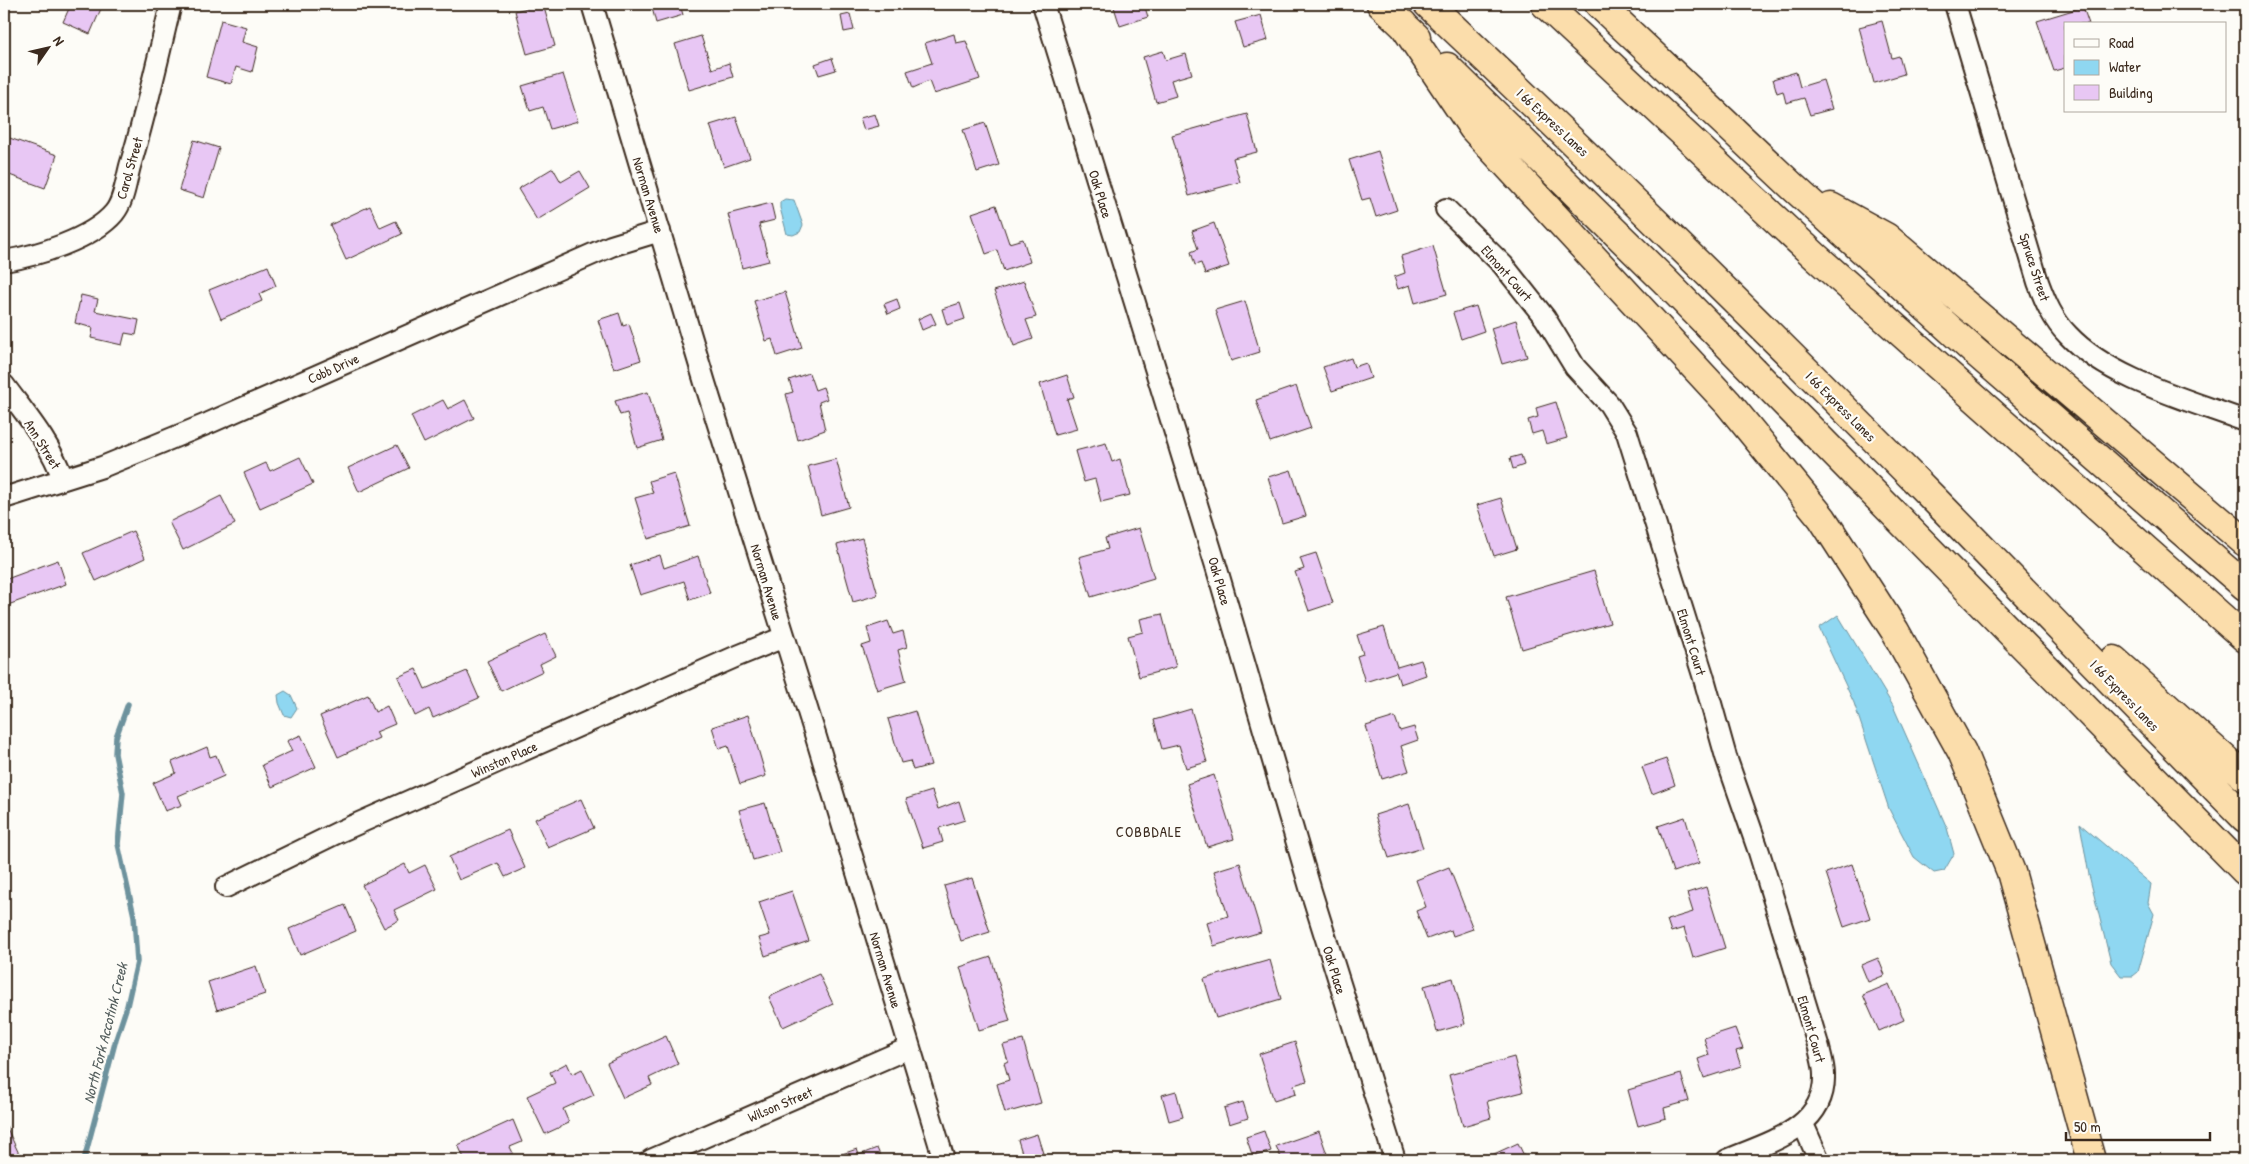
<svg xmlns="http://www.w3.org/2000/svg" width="2249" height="1164" font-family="'Patrick Hand',sans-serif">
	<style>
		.water { fill: #8fd7f1; stroke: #6d929d }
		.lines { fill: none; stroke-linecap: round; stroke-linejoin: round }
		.stream { stroke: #6d929d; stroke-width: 5.5 }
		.building { fill: #e8c7f4; stroke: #3b2a1e }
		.minor-casing { stroke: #3b2a1e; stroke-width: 24 }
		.motorway-casing { stroke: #3b2a1e; stroke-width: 31 }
		.minor { stroke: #fdfcf7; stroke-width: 20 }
		.motorway { stroke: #fbddab; stroke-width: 28 }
		.labels { text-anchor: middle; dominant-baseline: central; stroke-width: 4.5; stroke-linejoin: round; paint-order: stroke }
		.street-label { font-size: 14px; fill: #3b2a1e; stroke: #fdfcf7 }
		.neighbourhood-label { font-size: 15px; letter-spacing: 1px; fill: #3b2a1e; stroke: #fdfcf7 }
		.water-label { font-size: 15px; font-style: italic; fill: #545e5d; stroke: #fdfcf7 }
	</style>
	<rect width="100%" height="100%" fill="#fdfcf7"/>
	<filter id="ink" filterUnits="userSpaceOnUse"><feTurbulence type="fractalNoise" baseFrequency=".02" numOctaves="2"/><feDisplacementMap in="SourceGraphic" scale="10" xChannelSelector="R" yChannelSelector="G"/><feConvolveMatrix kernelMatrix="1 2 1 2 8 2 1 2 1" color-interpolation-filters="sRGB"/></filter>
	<g filter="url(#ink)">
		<path class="water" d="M785,199L794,200L803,225L800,232L793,235L787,234L780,208V202Z
			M1838,615L1893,706L1947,828L1954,854L1944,871L1934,873L1914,857L1889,809L1854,703L1819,628Z
			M285,691L291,695L297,708L291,717L284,715L279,703L278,695Z
			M2080,824L2151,884L2148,903L2154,914L2138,972L2133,976H2121L2111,963L2089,875Z"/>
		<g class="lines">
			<path class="stream" d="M84,1160L116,1039L127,1006L137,962L134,916L118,844L123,793L115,754L116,737L128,704"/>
		</g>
		<path class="building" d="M71,4H103L90,34L63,22Z
			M543,4L555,46L527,54L515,11Z
			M651,4H680L683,15L656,23Z
			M924,4H946L926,10Z
			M1113,4H1144L1148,17L1120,26Z
			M2083,7L2089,24H2065V68L2054,71L2037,21Z
			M850,14L854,30L844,32L841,16Z
			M1261,15L1268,40L1243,47L1235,22Z
			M221,20L246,27L242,42L258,47L252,72L236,67L231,84L206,77Z
			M1882,21L1892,58L1899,56L1904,74L1874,83L1859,27Z
			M954,34L956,43L966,41L980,79L934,94L929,81L913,88L907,71L932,63L925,43Z
			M701,36L712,69L729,63L733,77L689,90L675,44Z
			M1163,51L1166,60L1186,54L1192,74L1171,80L1176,96L1156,102L1143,57Z
			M832,58L836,70L819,75L815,64Z
			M1796,72L1800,87L1823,80L1832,109L1810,115L1804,98L1786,103L1783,91L1777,93L1773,79Z
			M563,74L578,121L550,129L543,107L530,111L522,86Z
			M875,114L879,126L864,130L860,118Z
			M1247,114L1257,152L1233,158L1240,182L1189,196L1172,135Z
			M736,117L750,158L724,167L710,125Z
			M985,123L999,165L977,172L963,130Z
			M4,136L57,155L45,188L4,173Z
			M194,140L219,148L204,198L179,190Z
			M1378,151L1397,210L1376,217L1370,198L1362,200L1349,160Z
			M553,168L561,182L580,171L590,188L537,220L518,189Z
			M771,203L775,220L759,224L769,261L742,268L728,214Z
			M996,205L1009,243L1023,239L1030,262L1004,271L997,250L986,254L972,213Z
			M370,206L380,228L396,221L402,234L346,260L330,225Z
			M1214,223L1229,266L1205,274L1201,263L1195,265L1191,252L1198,249L1192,231Z
			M1433,246L1447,294L1415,303L1410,285L1398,289L1394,277L1405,273L1401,256Z
			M268,266L276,286L259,294L262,301L221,319L209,290Z
			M1024,281L1036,317L1026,320L1033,339L1014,346L994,291Z
			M785,292L802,348L777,356L772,339L766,341L754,301Z
			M81,295L98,299L95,311L139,320L136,335L125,333L122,345L91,338L93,328L75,323Z
			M897,299L900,309L888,314L884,304Z
			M1245,301L1260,352L1231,361L1215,310Z
			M960,303L965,319L947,325L942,309Z
			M1476,306L1484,331L1461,339L1453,313Z
			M619,313L623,326L629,324L641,360L614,369L598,320Z
			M931,313L936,324L922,330L918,319Z
			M1516,320L1527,357L1502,364L1491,328Z
			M1351,358L1354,367L1366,363L1371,378L1332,391L1323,367Z
			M809,373L815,390L823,387L827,399L819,402L825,430L798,440L786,394L793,392L789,380Z
			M1067,375L1074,397L1067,399L1077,429L1055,435L1040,384Z
			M1296,386L1311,428L1270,442L1256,400Z
			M648,392L662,440L637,448L627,413L620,415L615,401Z
			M443,400L448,409L465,400L474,418L424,443L411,416Z
			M1556,402L1567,438L1546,444L1542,431L1532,434L1528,420L1538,417L1536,408Z
			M1106,443L1112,462L1120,459L1130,495L1101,502L1095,479L1084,482L1075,451Z
			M397,445L409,468L359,492L348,468Z
			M1521,455L1524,465L1513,469L1510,458Z
			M300,457L313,484L260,508L244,473L266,463L270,471Z
			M836,459L849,507L821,515L808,466Z
			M1291,470L1306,516L1282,523L1268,477Z
			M674,473L690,526L648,539L635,498L653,493L649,481Z
			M221,496L235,524L183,550L169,522Z
			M1501,498L1517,549L1494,556L1477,505Z
			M1139,528L1154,578L1091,597L1079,557L1108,549L1105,538Z
			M133,531L145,558L96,581L83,553Z
			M862,538L878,595L853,602L837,545Z
			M1316,553L1333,603L1309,611L1295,572L1304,569L1300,558Z
			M660,555L664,568L698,556L710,593L690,600L684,581L640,595L630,565Z
			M58,560L66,584L5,606L4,580Z
			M1594,571L1610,623L1522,649L1506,597Z
			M1162,614L1176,667L1139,677L1128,636L1143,632L1140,619Z
			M888,621L893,634L903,631L907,647L898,650L906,681L877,690L862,646L871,643L867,628Z
			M1384,627L1397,667L1421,660L1426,675L1400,684L1396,672L1365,682L1357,656L1363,654L1357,635Z
			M545,634L556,656L540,664L543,671L501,691L487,661Z
			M416,669L425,689L467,671L479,698L433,718L429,709L415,716L398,677Z
			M368,695L375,712L387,706L395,724L376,732L379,738L338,757L320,716Z
			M1191,709L1207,762L1186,768L1179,745L1162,749L1154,720Z
			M915,711L931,765L913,770L910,761L901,763L888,719Z
			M748,715L766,776L740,784L728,746L719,749L712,727Z
			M1395,717L1400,731L1414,727L1418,740L1401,746L1409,771L1382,779L1366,726Z
			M301,735L316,767L272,787L262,765L292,751L287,741Z
			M207,747L210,757L216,755L224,776L178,796L182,805L165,811L153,783L176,773L172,762Z
			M1666,759L1675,785L1652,794L1642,767Z
			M1214,775L1234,839L1207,847L1187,784Z
			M932,791L938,809L959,801L965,820L939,828L943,842L923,848L906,799Z
			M581,799L594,828L548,848L535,819Z
			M765,803L780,852L753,860L739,810Z
			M1409,804L1423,848L1389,858L1375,815Z
			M1685,817L1699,863L1673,872L1658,826Z
			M508,830L525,868L505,877L498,863L459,880L449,857Z
			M1240,863L1261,932L1214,946L1207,923L1228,916L1214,871Z
			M405,864L409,873L425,865L437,889L394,910L399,920L384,928L362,885Z
			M1852,864L1870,918L1844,927L1826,873Z
			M1449,867L1473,929L1453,936L1451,930L1427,939L1416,911L1426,907L1416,880Z
			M972,878L990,932L961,941L944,886Z
			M1706,887L1725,948L1693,958L1684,928L1671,932L1667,920L1693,912L1687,893Z
			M792,891L809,941L765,956L759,938L770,935L759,902Z
			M345,905L356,931L300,955L289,929Z
			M991,957L1010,1021L979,1030L960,967Z
			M1878,958L1885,975L1868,982L1861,965Z
			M1270,960L1281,999L1216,1018L1204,979Z
			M256,966L265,994L217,1010L208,982Z
			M819,974L833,1004L783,1027L769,997Z
			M1453,978L1465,1024L1437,1032L1424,986Z
			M1889,984L1904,1020L1879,1031L1863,995Z
			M1735,1028L1743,1049L1736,1051L1741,1066L1704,1078L1698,1059L1709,1055L1704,1038Z
			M666,1036L678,1064L649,1078L652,1085L623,1098L607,1063Z
			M1023,1040L1041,1103L1005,1113L997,1084L1009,1080L1004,1063L1008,1061L1003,1045Z
			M1295,1042L1307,1081L1294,1085L1296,1094L1274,1101L1259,1054Z
			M1514,1057L1523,1092L1487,1101L1491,1118L1463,1126L1449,1075Z
			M567,1063L572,1074L582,1069L594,1095L563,1109L569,1123L545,1134L527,1096L555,1083L550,1072Z
			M1681,1074L1689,1101L1664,1108L1666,1118L1638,1126L1628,1090Z
			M1176,1091L1183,1117L1169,1121L1162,1095Z
			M1243,1102L1248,1118L1229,1124L1224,1108Z
			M513,1120L522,1142L510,1147L513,1153L498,1160H465L458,1145Z
			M4,1122L21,1158L17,1160H4Z
			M1264,1131L1271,1151L1253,1157L1246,1137Z
			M1319,1131L1329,1160H1282L1276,1146Z
			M1037,1134L1045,1160H1017L1015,1156L1022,1153L1018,1140Z
			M1518,1143L1526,1160H1481Z
			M877,1148L882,1160H824L857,1149L859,1155Z"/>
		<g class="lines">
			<defs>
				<path id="minor" d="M592,4L705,383L815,734L944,1160
					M1043,4L1216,566L1311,891L1395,1160
					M1955,4L2038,282C2045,301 2053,320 2068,335C2109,379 2189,400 2245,421
					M1446,209L1503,265L1545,318L1575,367L1609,404L1627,433L1703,675L1726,757L1759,852L1819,1048C1821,1057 1824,1066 1824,1075C1826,1129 1766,1143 1727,1160
					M4,261C36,256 92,239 114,213C124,201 126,181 130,166C146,113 158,58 171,4
					M4,385C26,415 51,444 63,479
					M4,498L102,467L209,423L611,246L660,231
					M226,887L341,831L735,657L784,637
					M1803,1124L1819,1160
					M651,1160L909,1048"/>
				<path id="motorway" d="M1381,4L1416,37
					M1428,4C1600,166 1768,331 1934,499C2038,605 2141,713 2245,818
					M1545,4L1816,257L2245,638
					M1599,4L1793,187L1973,350L2245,586
					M1403,24L1473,128L1728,403L1822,518L1895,631L1962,752L2011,872L2091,1160
					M1447,67L1664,280L2245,871
					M1831,207L1886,237L2245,542
					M2114,660L2245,777"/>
			</defs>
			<use href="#minor" class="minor-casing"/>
			<use href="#motorway" class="motorway-casing"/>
			<use href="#minor" class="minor"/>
			<use href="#motorway" class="motorway"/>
		</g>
	</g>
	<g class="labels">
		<g class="street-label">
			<text transform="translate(1553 122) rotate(43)">I 66 Express Lanes</text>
			<text transform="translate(129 168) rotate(-74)">Carol Street</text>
			<text transform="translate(1101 194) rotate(73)">Oak Place</text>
			<text transform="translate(649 195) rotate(73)">Norman Avenue</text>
			<text transform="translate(2035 267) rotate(72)">Spruce Street</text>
			<text transform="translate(1507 273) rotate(49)">Elmont Court</text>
			<text transform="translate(333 368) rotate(-24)">Cobb Drive</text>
			<text transform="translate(1841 406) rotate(45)">I 66 Express Lanes</text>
			<text transform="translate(43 444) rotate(58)">Ann Street</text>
			<text transform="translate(1220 581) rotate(74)">Oak Place</text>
			<text transform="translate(767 582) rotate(73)">Norman Avenue</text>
			<text transform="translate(1692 642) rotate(73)">Elmont Court</text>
			<text transform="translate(2125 695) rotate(46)">I 66 Express Lanes</text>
			<text transform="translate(504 759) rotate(-24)">Winston Place</text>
			<text transform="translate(886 970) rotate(73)">Norman Avenue</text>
			<text transform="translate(1335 970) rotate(73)">Oak Place</text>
			<text transform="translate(1812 1029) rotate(74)">Elmont Court</text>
			<text transform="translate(780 1104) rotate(-23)">Wilson Street</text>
		</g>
		<g class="neighbourhood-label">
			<text x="1149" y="831">COBBDALE</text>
		</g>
		<g class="water-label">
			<text transform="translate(105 1033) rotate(-76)">North Fork Accotink Creek</text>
		</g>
	</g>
	<rect width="2249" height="1164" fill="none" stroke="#fdfcf7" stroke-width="20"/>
	<rect x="10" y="10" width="2229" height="1144" fill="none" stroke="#3b2a1e" stroke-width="2" filter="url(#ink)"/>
	<rect x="2064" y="22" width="162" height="90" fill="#fdfcf7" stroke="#afa8a0"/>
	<rect x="2074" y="39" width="25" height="8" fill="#fdfcf7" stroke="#afa8a0"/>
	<text x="2109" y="48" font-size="15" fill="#3b2a1e">Road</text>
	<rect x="2074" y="60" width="25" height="15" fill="#8fd7f1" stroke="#afa8a0"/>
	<text x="2109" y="72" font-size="15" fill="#3b2a1e">Water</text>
	<rect x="2074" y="85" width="25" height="15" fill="#e8c7f4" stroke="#afa8a0"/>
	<text x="2109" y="98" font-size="15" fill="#3b2a1e">Building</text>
	<g transform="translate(48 48) rotate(56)" stroke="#fdfcf7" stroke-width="4" paint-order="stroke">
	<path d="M0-4L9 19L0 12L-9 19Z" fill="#3b2a1e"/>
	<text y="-8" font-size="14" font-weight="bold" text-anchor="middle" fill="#3b2a1e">N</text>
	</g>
	<path d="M2066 1132v8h144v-8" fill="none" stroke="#3b2a1e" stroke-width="2.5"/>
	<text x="2074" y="1132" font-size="15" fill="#3b2a1e" stroke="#fdfcf7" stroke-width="4" paint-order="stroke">50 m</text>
</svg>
